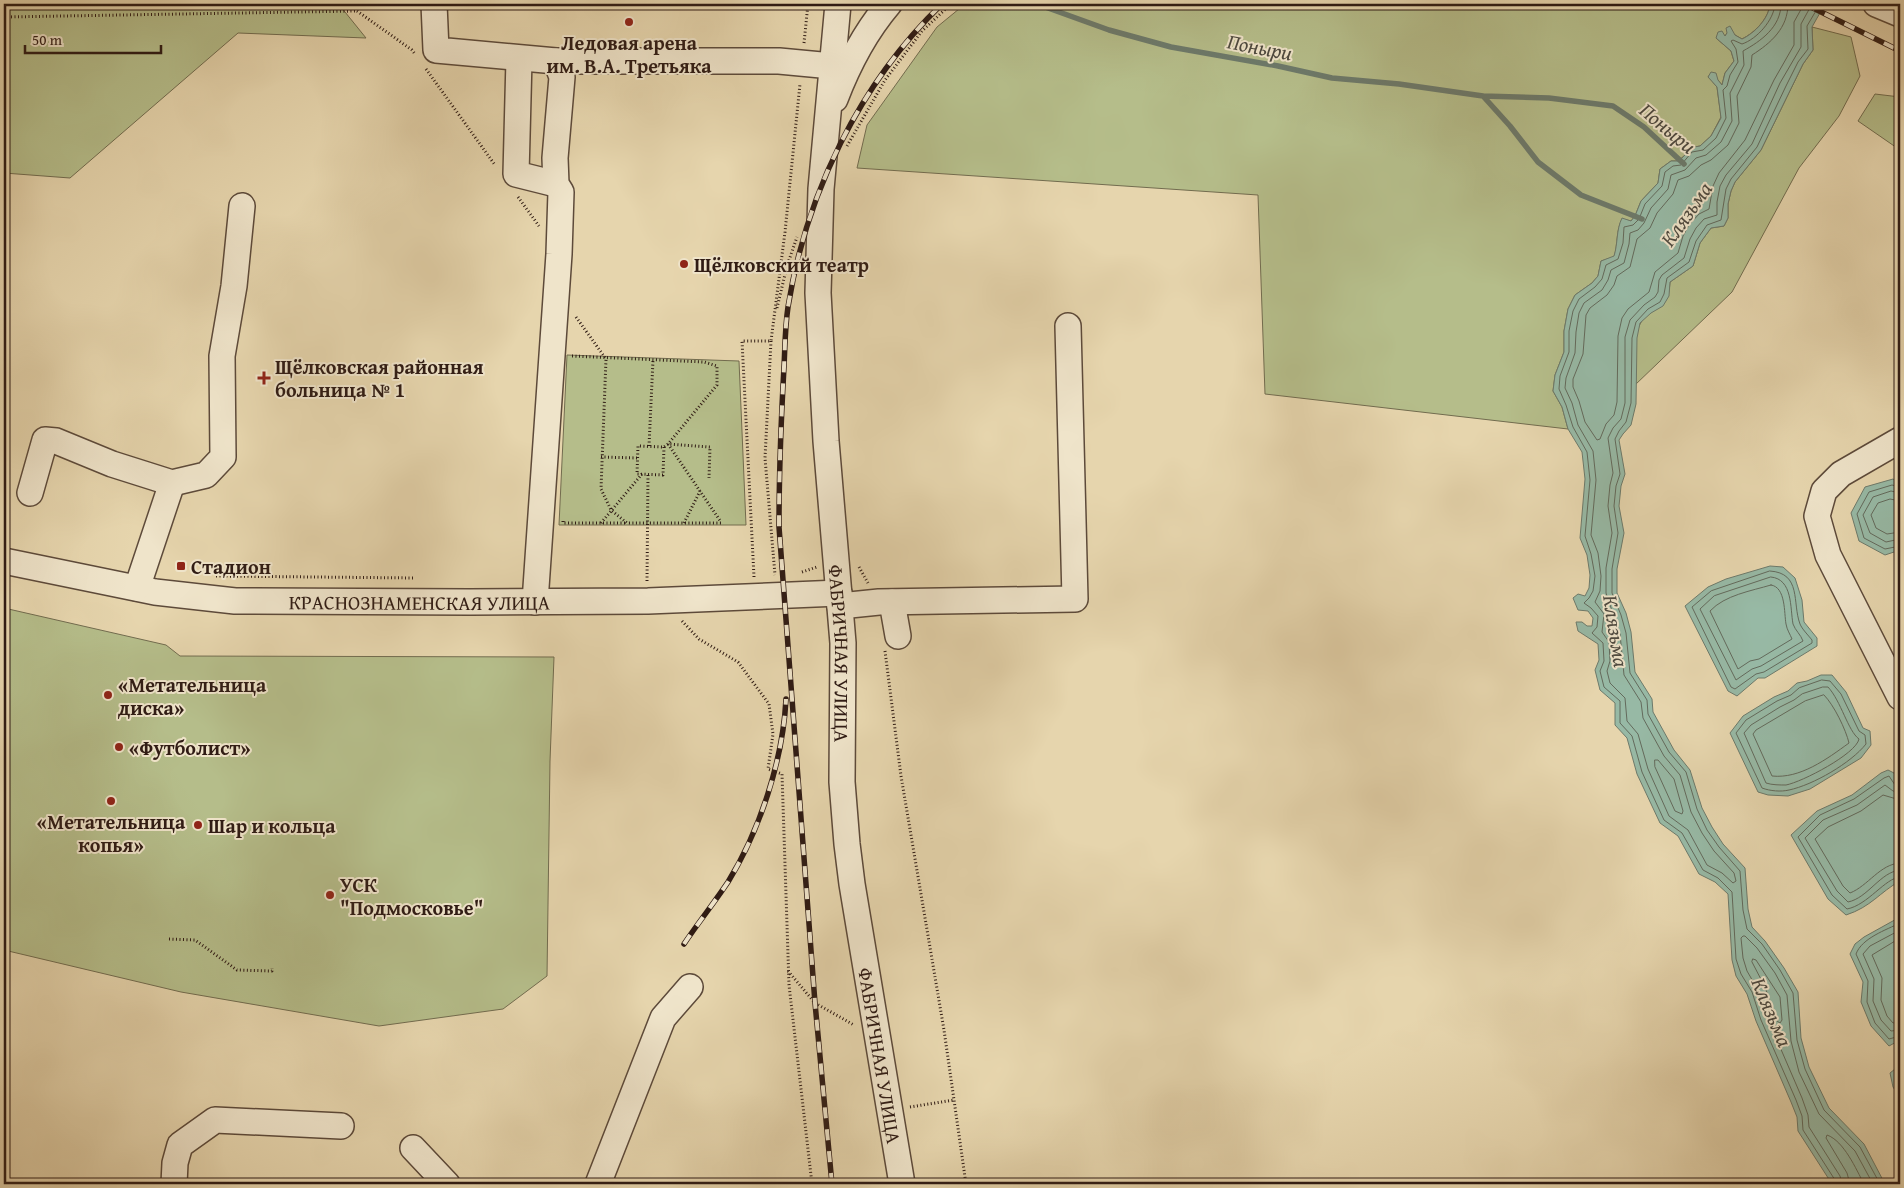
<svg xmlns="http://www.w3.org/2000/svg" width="1904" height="1188" font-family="'Gentium Book Plus',serif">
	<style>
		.green { fill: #b5bd8a; stroke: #726c4f }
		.water { fill: #97b9a5; stroke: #6d7a6b }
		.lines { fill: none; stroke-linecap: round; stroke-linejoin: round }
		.shore { stroke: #636a5c; stroke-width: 1 }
		.stream { stroke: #6d7a6b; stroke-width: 5.5 }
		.minor-casing { stroke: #5d4a3a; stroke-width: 28 }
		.path { stroke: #2f1b14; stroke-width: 3; stroke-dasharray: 1 2.5; stroke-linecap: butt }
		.minor { stroke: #efe4ca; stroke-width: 25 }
		.rail-casing { stroke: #2f1b14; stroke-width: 5.5 }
		.rail { stroke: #efe4ca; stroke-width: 4; stroke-dasharray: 11; stroke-linecap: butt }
		.poi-dot { fill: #8f2418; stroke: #efe4ca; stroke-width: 2 }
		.labels { text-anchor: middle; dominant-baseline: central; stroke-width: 4; stroke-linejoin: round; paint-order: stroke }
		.poi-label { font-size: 20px; font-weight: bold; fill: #2f1b14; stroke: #efe4ca; text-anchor: start }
		.street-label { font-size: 20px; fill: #2f1b14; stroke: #efe4ca }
		.water-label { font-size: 21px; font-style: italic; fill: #4e4a40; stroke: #efe4ca }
	</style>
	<rect width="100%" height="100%" fill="#e6d5ad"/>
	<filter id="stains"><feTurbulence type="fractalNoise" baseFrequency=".004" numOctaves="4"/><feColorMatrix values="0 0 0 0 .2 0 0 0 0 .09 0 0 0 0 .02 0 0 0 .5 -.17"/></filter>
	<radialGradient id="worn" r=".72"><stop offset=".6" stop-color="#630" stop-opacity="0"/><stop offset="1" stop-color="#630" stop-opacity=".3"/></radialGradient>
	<path class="green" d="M4,4H343L341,7L366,38L238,33L70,178L4,173Z
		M965,4H1760L1769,9C1766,21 1754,33 1742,39L1735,35L1727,33L1725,36L1716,38L1731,51L1734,61L1725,73L1722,85L1718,80L1708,76L1717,87L1721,117L1711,136L1700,146L1689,148L1685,155L1678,161H1671L1660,169L1658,183L1641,201L1635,216L1631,221L1622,219C1616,230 1618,244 1614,257L1601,261L1598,276L1592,283L1575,295L1568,309L1564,331V352L1555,375L1553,391L1562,407L1568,429L1265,394L1258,195L857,168L867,125L937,27Z
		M1812,27L1851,37L1860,76L1839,116L1799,168L1732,292L1635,385C1636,370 1633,337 1640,324C1652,303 1668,316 1670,282L1693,266L1700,243L1711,228L1724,226L1728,218V204L1731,191L1735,182L1761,150L1803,64L1813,50Z
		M1875,94L1900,97V150L1858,121Z
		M567,355L739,361L746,525H559Z
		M4,608L166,645L180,656L554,657L550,761L547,976L503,1009L379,1026L181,992L4,950Z"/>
	<path class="water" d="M1770,4H1825L1812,27L1813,50L1803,64L1761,150L1735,182L1731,191L1728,204V218L1724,226L1711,228L1700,243L1693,266L1670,282L1669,296L1663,306L1651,313L1640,323L1637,338L1636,404L1631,425L1623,434L1619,440L1625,474L1621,486L1619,506L1624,533L1617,569V593L1626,613L1631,632L1635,672L1652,699L1653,712L1674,750L1690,770L1702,808L1712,827L1723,844L1745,868L1748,909L1752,927L1765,941L1784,968L1798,992L1801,1038L1809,1067L1829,1108L1864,1144L1885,1184H1832L1798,1131L1797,1117L1791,1102L1756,1021L1747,994L1736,976L1732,960L1728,894L1715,882L1699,874L1678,836L1660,823L1637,774L1627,738L1615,725V703L1600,690L1595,670L1599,660L1598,644L1578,631L1576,622H1582L1587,626H1592L1593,618L1588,611L1578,610L1573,598L1578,594L1585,596L1589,588L1590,575L1587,555L1580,538L1585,479L1582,452L1568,429L1562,407L1553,391L1555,375L1564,352V331L1568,309L1575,295L1592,283L1598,276L1601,261L1614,256C1618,244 1616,230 1622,218L1631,221L1635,216L1641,201L1658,183L1660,169L1671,161H1679L1685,155L1689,148L1700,146L1711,136L1721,118L1717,87L1708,77L1711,72L1716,73L1718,80L1722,85L1725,73L1734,61L1731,51L1716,38L1718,32L1722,31L1725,36L1727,33L1726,28L1730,26L1735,35L1742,39C1755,33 1769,18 1770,4Z
		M1893,479L1900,483V550L1885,555L1859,541L1851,513L1865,487Z
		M1770,566L1783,567L1795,578L1802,600L1804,622L1817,638V646L1765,678H1758L1737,696L1728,691L1685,606L1708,587L1726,579Z
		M1821,675H1832L1846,692L1863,728L1870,731L1871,745L1861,758L1810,789L1788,796L1768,795L1758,792L1730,733L1743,716L1774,697L1788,691L1797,683L1807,681Z
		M1888,770L1894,773L1900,784V881C1880,892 1871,907 1846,915L1828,899L1791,835L1817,811L1852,795L1881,773Z
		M1900,917V1040L1889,1046L1871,1026L1861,1002L1863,982L1850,954L1855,944L1864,937Z
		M1900,1065V1098L1893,1087L1890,1073Z"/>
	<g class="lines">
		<path class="shore" d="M1775,4C1774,20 1757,39 1742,44L1733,40L1731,41L1736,49L1738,62L1730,75L1727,86L1723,90L1726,118L1716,138L1703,150L1692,152L1681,165L1673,166L1665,172L1662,186L1645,204L1639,219L1633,225L1624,227L1623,243L1618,259L1606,265L1602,279L1595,287L1579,299L1573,311L1569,331V352L1560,376L1559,389L1566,405L1573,427L1587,452L1590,480L1585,536L1591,554L1595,576L1593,591L1589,598L1584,603L1591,608L1598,616L1597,627L1592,633L1603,643L1604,661L1600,671L1604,687L1620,701V723L1632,736L1642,772L1664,820L1682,833L1703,870L1718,878L1732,892L1736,959L1741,974L1752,992L1761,1020L1796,1100L1802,1116L1803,1130L1835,1180L1836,1184
			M1781,4C1781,27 1761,41 1743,51L1744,65L1730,93L1732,121L1721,142L1706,155L1696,158L1685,170L1671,175L1668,189L1651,208L1644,223L1638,230L1630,233L1629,244L1624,263L1611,270L1608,280L1602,290L1584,303L1579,313L1576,332L1575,353L1566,378L1565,388L1572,403L1578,425L1593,451L1596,480L1591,535L1598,553L1601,576L1600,591L1595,602L1604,614L1602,632L1609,642L1610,661L1607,671L1610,683L1625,698L1627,721L1638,734L1648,769L1669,816L1688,830L1707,865L1722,873L1733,883L1736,881L1734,873L1714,851L1702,833L1691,812L1680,775L1664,756L1643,718L1641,702L1624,675L1620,634L1606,593V568L1612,533L1608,506L1610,485L1613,473L1608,438L1613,428L1621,419L1625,403V337L1630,320L1644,305L1655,297L1658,292L1659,280L1662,275L1684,258L1690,239L1696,228L1704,219L1717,215V202L1720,186L1726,175L1752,144L1780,83L1801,47V24L1812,4
			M1788,4C1788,28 1771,43 1752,55L1751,67L1737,96L1739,123L1728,145L1711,160L1701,165L1689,176L1678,180L1673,194L1657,213L1650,228L1637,239L1630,267L1617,276L1614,285L1607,295L1590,308L1586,315L1583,354L1573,379V387L1579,401L1585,422L1597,440L1600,439L1606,424L1614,415L1617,402L1618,336L1622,318L1628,309L1649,292L1655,272L1678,253L1683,236L1689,225L1699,214L1709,209L1713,186L1719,173L1745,140L1774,80L1794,45V22L1804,4
			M1820,4L1807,26L1808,49L1798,62L1786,86L1757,147L1731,179L1726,189L1721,220L1707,225L1696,241L1689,262L1667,278L1664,294L1660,302L1648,309L1636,322L1632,338L1631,403L1626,422L1619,431L1615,439L1620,474L1616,486L1614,506L1618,533L1612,569V593L1621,615L1626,633L1630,673L1647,700L1648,714L1669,752L1686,772L1697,809L1707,830L1719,847L1740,871L1743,910L1747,929L1762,944L1780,970L1793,993L1797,1040L1805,1069L1824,1110L1860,1147L1880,1184
			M1900,487L1892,485L1869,492L1857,514L1864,538L1885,549L1900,546
			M1900,493L1891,491L1873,497L1863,515L1870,533L1886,542L1900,539
			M1900,501L1890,499L1878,503L1871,515L1876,528L1887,534L1900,532
			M1770,571C1802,573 1792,603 1800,624C1802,629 1808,635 1812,640V643L1764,672L1756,674L1735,689L1731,687L1692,607L1711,591Z
			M1771,577C1793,579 1790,608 1793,624C1795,630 1801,635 1803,641L1761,666L1752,669L1736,680L1700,609L1714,596Z
			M1771,585C1786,587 1784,613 1786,624C1787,630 1790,634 1792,639L1759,659L1750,661L1738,669L1710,611C1725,595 1751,591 1771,585Z
			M1822,680L1830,681L1841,694L1859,731L1865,735L1866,744C1851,763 1813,785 1789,790C1781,792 1770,791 1762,788L1736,733L1746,720L1777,701L1791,695L1799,688Z
			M1823,687H1828C1841,701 1848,731 1859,739C1856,754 1802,782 1786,785C1780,785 1772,785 1766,783L1744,733L1751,725L1780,707L1794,700L1802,694Z
			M1824,695C1834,705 1846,730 1849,743C1827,759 1800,779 1772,776L1753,734L1756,730L1805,701Z
			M1655,760H1658L1674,779L1683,811L1682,814L1675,811L1655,767Z
			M1900,786L1895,785L1889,776L1884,778L1854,799L1820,815L1798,837L1832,895L1847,909C1868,905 1885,878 1900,877
			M1900,792L1893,791L1885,785L1857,805L1823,820L1805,838L1837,891L1848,902C1868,898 1880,872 1900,870
			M1900,800L1883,795L1861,811L1828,827L1815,839L1843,886L1850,893C1868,886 1880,864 1900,863
			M1900,923C1886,930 1862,938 1856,954L1868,981L1867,1002L1875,1023L1889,1039L1900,1036
			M1900,930L1870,946L1863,954L1874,979L1873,1001L1881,1020L1891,1031L1900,1030
			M1900,938L1872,955L1882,978L1881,1000L1887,1016L1893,1023L1900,1022
			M1753,959L1756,960L1780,997L1782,1020L1780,1023L1777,1021L1765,987L1752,962Z
			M1842,1184L1840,1176L1809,1127L1808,1115L1802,1098L1767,1017L1758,990L1747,971L1743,958L1741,938L1743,936H1745L1757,948L1775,973L1787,995L1791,1041L1799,1072L1819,1114L1855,1151L1873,1184
			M1850,1184L1847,1173L1826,1138L1827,1135C1844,1141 1856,1169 1864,1184"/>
		<path class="stream" d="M1037,4L1109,30L1171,47L1278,66L1332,78L1399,84L1483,96L1510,126L1538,162L1581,195L1642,219
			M1483,96L1549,98L1613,106L1644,127L1684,164"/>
		<defs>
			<g id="minor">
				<path d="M434,4L436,50L556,61L562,77L555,158L556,184L561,192L559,254L535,602"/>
				<path id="s1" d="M838,4L821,189L818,293L826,441L843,643L842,782L847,844L852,884L902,1184"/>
				<path d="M1876,4L1900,14"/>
				<path d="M519,59L516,174L556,184"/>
				<path d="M556,61H779L832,66"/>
				<path d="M835,99C848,65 866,31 889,4"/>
				<path d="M1900,440L1841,474L1824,491L1817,516L1828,555L1900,697"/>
				<path d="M30,493L45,440L56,441L112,464L172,483L206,475L223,457L222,356L234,286L242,206"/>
				<path id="s2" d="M4,561L155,592L235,601L470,602L648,601L839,593"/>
				<path d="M137,588L172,483"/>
				<path d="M892,602L898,636"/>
				<path d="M840,606L879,602L1075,599L1068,326"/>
				<path d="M413,1148L447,1184"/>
				<path d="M174,1184L175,1163L180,1145L215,1120L341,1126"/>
				<path d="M598,1184L663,1018L690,987"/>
			</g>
		</defs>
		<use href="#minor" class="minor-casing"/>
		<path class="path" d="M357,4V11L412,50L415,54
			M4,17L357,11
			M804,43L808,4
			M426,69L495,165
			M847,146L885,80L922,31L951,4
			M518,197L539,226
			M777,308L787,266L797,237
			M576,317L606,359L601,489L611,510L627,523H721
			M771,341L765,458L775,575
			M572,356L704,362L717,366V385L668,444L721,522
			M649,446L653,360
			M664,447L663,475L637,474L638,446L664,447L668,444L710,447L709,478
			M601,457L638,458
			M563,521V523H627
			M601,523L642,474
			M684,523L700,491
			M859,567L868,583
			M802,572L817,567
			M216,576L415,578
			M754,577L742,341H771L785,232L800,84
			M647,581L648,474
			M682,621L699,639L738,662L769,704L773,734L768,769L782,774L789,985L812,1184
			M885,651L901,776L944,1030L966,1184
			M169,939L195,940L237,970L272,971V968
			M788,971L815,1003L854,1025
			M910,1107L954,1100"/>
		<use href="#minor" class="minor"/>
		<defs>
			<path id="rail" d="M1805,4L1900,51
				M684,944C698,923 714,903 728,882C760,830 783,760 786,699
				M832,1184L815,1003L779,527C779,474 781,421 784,367C785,347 785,327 788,307C806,194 859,84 942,4"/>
		</defs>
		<use href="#rail" class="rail-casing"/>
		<use href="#rail" class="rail"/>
	</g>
	<g class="poi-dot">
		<circle cx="629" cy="22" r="5"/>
		<circle cx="684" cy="264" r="5"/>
		<path d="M261.5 370.5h5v5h5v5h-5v5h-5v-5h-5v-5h5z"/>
		<rect x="176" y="561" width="10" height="10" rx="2.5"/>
		<circle cx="108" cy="695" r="5"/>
		<circle cx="119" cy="747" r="5"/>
		<circle cx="111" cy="801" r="5"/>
		<circle cx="198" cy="825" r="5"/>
		<circle cx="330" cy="895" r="5"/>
	</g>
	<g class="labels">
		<g class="poi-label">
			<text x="629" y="42" text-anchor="middle">Ледовая арена<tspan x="629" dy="23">им. В.А. Третьяка</tspan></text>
			<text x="694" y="264">Щёлковский театр</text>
			<text x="275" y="366">Щёлковская районная<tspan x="275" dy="23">больница № 1</tspan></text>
			<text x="191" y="566">Стадион</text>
			<text x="118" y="684">«Метательница<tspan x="118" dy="23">диска»</tspan></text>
			<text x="129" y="747">«Футболист»</text>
			<text x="111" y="821" text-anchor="middle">«Метательница<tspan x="111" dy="23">копья»</tspan></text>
			<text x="208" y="825">Шар и кольца</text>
			<text x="340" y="884">УСК<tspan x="340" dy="23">"Подмосковье"</tspan></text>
		</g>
		<g class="street-label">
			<text stroke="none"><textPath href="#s2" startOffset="419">КРАСНОЗНАМЕНСКАЯ УЛИЦА</textPath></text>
			<text stroke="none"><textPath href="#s1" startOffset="651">ФАБРИЧНАЯ УЛИЦА</textPath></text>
			<text stroke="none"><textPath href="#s1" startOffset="1056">ФАБРИЧНАЯ УЛИЦА</textPath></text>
		</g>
		<g class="water-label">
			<text transform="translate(1260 47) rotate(11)">Поныри</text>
			<text transform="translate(1668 128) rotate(40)">Поныри</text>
			<text transform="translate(1686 214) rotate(-55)">Клязьма</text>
			<text transform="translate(1616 631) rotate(81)">Клязьма</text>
			<text transform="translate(1772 1012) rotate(67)">Клязьма</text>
		</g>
	</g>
	<rect width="1904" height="1188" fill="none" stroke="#e6d5ad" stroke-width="20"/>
	<rect x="5" y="5" width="1894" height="1178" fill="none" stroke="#2f1b14" stroke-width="2.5"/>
	<rect x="10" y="10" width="1884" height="1168" fill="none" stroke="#2f1b14"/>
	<path d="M25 45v8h136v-8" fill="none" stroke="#2f1b14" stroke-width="2.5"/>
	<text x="32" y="45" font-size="15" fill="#2f1b14" stroke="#efe4ca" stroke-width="4" paint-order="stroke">50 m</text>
	<rect width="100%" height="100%" filter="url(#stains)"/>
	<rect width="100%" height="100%" fill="url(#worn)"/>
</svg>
